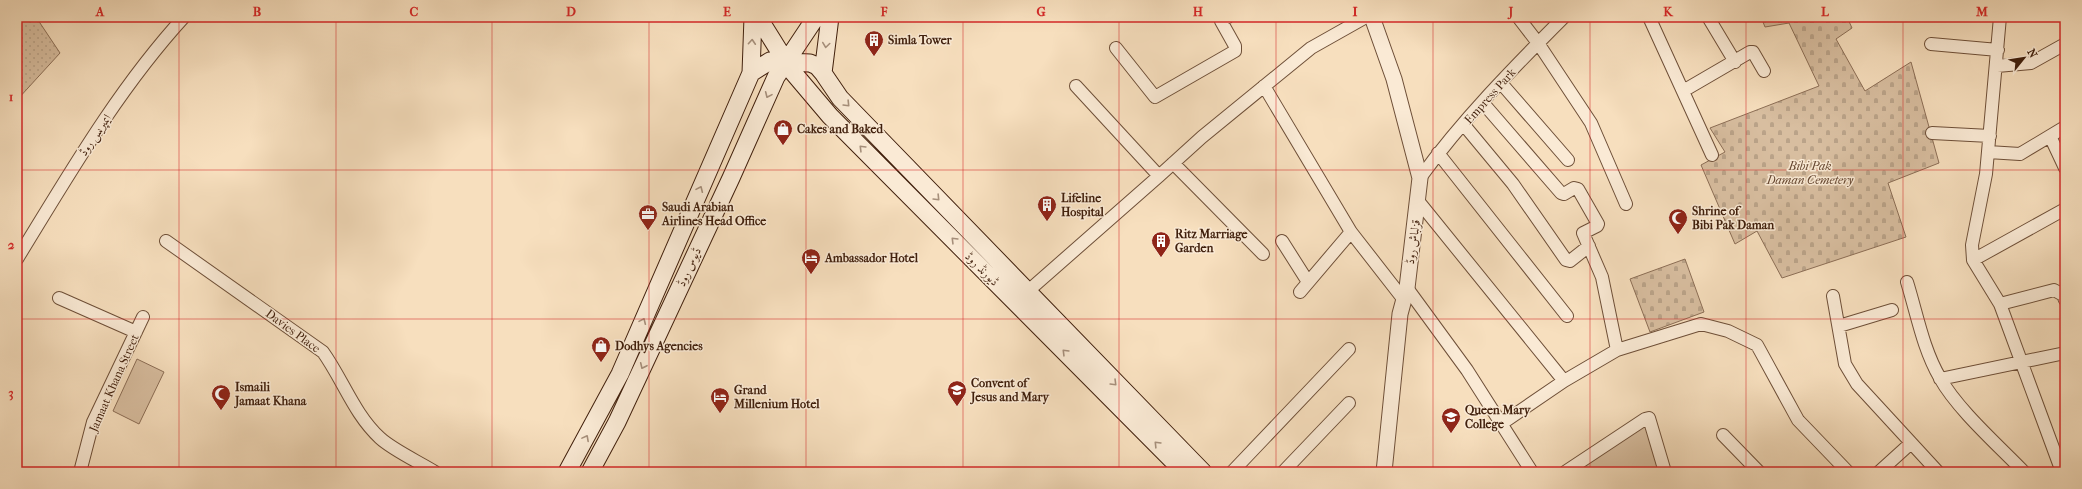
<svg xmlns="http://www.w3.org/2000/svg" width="2082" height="489" font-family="'IM FELL French Canon',Amiri,serif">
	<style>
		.grass { fill: #d8bea0; stroke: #8c6e56 }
		.cemetery { fill: url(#cemetery-stones); stroke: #8c6e56 }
		.garden { fill: url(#garden-dots); stroke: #8c6e56 }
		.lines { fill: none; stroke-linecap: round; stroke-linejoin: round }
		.minor-casing { stroke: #6e4f38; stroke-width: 14 }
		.tertiary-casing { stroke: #6e4f38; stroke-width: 17 }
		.secondary-casing { stroke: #401f0c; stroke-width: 19 }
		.minor { stroke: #faead5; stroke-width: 12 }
		.tertiary { stroke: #faead5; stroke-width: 15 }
		.secondary { stroke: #faead5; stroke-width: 17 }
		.oneway { stroke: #a68f7b }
		.grid { fill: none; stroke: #d62828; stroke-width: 1; stroke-opacity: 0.55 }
		.labels { text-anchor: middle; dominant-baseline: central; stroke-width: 3; stroke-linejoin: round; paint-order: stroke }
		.poi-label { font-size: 12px; font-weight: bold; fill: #401f0c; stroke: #faead5; text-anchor: start }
		.street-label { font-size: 12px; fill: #401f0c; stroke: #faead5 }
		.park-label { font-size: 12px; font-style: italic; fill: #664731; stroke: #faead5 }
		.neatline { fill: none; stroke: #d62828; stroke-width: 1.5 }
		.grid-label { font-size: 13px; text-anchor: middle; font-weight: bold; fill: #d62828 }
	</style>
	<defs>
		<pattern id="cemetery-stones" width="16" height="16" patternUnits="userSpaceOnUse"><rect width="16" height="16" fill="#d8bea0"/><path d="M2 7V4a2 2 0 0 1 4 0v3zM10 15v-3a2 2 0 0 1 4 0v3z" fill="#baa389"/></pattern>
		<pattern id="garden-dots" width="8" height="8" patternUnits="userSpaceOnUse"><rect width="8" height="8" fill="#d8bea0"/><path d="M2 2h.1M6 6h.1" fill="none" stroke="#baa389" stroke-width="1.8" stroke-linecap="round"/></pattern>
	</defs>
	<rect width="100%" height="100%" fill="#f7dfbe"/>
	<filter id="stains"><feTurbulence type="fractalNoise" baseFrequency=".005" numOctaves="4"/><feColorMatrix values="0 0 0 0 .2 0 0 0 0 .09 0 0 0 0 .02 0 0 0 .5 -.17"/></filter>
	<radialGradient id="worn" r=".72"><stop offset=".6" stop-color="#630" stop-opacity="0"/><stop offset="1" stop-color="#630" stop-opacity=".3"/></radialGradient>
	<path class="grass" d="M137,359L164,372L139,424L113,411Z
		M1645,419L1665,472H1565Z"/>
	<path class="cemetery" d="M1761,17H1847L1852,28L1836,39L1865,91L1911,62L1939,163L1888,183L1906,237L1782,278L1757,231L1735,244L1701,165L1725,152L1710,128L1819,86L1789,23L1765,27Z
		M1685,259L1704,312L1650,332L1630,279Z"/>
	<path class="garden" d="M17,17H36L60,53L17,100Z"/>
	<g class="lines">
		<defs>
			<path id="minor" d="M1518,17L1538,43L1591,123L1626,204
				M1649,17L1712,155
				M1708,17L1735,62
				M2000,17L1986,174L1972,245L1973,260L2000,304L2062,472
				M1931,44L1998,50
				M1116,48L1155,97L1235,51V46L1221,21L1228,17
				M1997,66L2031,63L2065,44
				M1501,83L1568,160
				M1076,86L1159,176
				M1264,86L1351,232L1404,300
				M1683,91L1750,52H1753L1764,71
				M1483,103L1561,193L1564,194L1574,188L1578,189L1598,224L1597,226L1583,233L1602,277L1617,350
				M1464,125L1513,184L1566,260L1570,261L1589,246
				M1932,133L1990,136
				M2050,136L2065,168
				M1988,152L2020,154L2065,127
				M1438,153L1567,316
				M1173,163L1263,254
				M1420,178C1462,120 1514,67 1564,17
				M1419,202L1564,381
				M166,241L323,352C343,380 354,414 380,438C393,450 419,462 435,472
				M1282,241L1308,282
				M17,259C68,176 118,89 184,17
				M1973,260L2065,209
				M1907,282C1917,314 1923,349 1940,378C1957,409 1999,446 2024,472
				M1407,288L1467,370L1532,472
				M1027,292L1159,176L1202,137L1311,48L1366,17
				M1300,292L1351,232
				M1833,296L1845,364L1857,384L1938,472
				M59,298L136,332
				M2000,304L2054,290L2063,295L2065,300
				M1839,326L1892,310
				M1940,379L2065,353
				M1501,424L1564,381L1617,350L1701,324L1728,331L1757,345L1798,420L1848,472
				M1723,435L1759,472
				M80,472L93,422L143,317
				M1232,472L1349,349
				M1283,472L1349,403
				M1565,472L1645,419L1649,418L1665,472
				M1879,472L1911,443"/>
			<path id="tertiary" d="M1372,17L1394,79L1420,178L1407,288L1400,314L1384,472"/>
			<path id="secondary" d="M758,17L791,70L830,116L1184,472
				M751,73L770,61L810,63L817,66L823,73L840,98L1203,472
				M823,73L830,17
				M567,472L620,374L751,73L753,17
				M590,472L617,422L731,178L776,77L816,17"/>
		</defs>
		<use href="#minor" class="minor-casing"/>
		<use href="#tertiary" class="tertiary-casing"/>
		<use href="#secondary" class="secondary-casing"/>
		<use href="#minor" class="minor"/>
		<use href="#tertiary" class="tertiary"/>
		<use href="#secondary" class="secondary"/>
	</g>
	<defs><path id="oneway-chevron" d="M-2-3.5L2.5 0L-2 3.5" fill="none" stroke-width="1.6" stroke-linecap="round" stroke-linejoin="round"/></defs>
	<g class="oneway">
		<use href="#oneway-chevron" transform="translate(752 42) rotate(-86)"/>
		<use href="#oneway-chevron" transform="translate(826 45) rotate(98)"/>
		<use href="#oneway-chevron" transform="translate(768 95) rotate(114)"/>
		<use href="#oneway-chevron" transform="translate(847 104) rotate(46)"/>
		<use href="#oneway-chevron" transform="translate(862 148) rotate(-135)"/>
		<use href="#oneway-chevron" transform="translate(700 189) rotate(-66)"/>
		<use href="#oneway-chevron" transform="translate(937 198) rotate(46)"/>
		<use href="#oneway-chevron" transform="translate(954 240) rotate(-135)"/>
		<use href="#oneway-chevron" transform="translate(643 321) rotate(-66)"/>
		<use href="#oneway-chevron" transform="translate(1065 352) rotate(-135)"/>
		<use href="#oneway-chevron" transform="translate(643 366) rotate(115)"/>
		<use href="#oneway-chevron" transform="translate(1114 383) rotate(45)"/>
		<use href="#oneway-chevron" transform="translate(586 438) rotate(-62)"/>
		<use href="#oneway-chevron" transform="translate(1157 444) rotate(-134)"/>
	</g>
	<path class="grid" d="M179,17V472M336,17V472M492,17V472M649,17V472M806,17V472M963,17V472M1119,17V472M1276,17V472M1433,17V472M1590,17V472M1746,17V472M1903,17V472M17,170H2065M17,319H2065"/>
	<defs>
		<symbol id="building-pin" viewBox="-11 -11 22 30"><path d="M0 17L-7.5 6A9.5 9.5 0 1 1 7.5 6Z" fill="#8f2418" stroke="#faead5"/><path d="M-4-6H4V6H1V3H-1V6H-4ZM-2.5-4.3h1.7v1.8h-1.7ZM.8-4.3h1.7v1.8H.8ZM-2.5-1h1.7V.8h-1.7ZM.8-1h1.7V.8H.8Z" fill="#fff"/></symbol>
		<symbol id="shop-pin" viewBox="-11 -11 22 30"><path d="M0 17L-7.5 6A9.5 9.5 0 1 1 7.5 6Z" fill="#8f2418" stroke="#faead5"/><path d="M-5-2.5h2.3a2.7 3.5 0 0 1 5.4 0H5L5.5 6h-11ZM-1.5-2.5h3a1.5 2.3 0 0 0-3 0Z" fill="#fff"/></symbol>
		<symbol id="office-pin" viewBox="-11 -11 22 30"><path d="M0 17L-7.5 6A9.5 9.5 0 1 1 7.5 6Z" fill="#8f2418" stroke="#faead5"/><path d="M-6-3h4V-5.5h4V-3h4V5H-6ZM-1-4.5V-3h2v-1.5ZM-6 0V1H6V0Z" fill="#fff"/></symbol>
		<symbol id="mosque-pin" viewBox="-11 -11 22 30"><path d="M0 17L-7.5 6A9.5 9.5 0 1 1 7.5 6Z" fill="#8f2418" stroke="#faead5"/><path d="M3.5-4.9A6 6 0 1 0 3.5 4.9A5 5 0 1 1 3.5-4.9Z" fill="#fff"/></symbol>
		<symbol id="hotel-pin" viewBox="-11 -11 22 30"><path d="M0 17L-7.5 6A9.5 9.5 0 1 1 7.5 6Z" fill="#8f2418" stroke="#faead5"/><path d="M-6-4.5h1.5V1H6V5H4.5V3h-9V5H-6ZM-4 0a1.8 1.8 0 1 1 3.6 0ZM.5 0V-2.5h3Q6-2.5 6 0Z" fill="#fff"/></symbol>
		<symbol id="school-pin" viewBox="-11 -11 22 30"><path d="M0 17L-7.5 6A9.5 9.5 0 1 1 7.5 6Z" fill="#8f2418" stroke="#faead5"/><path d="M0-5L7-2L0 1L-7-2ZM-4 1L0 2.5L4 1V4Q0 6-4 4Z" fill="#fff"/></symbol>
		<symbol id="university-pin" viewBox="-11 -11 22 30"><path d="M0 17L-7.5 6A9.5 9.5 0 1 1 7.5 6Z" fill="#8f2418" stroke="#faead5"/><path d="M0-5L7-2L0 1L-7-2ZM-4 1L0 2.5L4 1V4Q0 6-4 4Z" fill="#fff"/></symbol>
	</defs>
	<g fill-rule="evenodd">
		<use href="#building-pin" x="863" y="29" width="22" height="30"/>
		<use href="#shop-pin" x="772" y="118" width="22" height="30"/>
		<use href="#building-pin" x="1036" y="194" width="22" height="30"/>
		<use href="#office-pin" x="637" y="203" width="22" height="30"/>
		<use href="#mosque-pin" x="1667" y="207" width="22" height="30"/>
		<use href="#building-pin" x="1150" y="230" width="22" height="30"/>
		<use href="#hotel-pin" x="800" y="247" width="22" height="30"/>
		<use href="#shop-pin" x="590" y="335" width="22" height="30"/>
		<use href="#school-pin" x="946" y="379" width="22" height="30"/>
		<use href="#mosque-pin" x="210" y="383" width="22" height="30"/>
		<use href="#hotel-pin" x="709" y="386" width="22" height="30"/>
		<use href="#university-pin" x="1440" y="406" width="22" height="30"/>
	</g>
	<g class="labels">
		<g class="poi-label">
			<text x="888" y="40">Simla Tower</text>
			<text x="797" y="129">Cakes and Baked</text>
			<text x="1061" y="198">Lifeline<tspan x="1061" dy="14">Hospital</tspan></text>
			<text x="662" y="207">Saudi Arabian<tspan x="662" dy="14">Airlines Head Office</tspan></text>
			<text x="1692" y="211">Shrine of<tspan x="1692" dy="14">Bibi Pak Daman</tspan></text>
			<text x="1175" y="234">Ritz Marriage<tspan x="1175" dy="14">Garden</tspan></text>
			<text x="825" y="258">Ambassador Hotel</text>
			<text x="615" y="346">Dodhys Agencies</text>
			<text x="971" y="383">Convent of<tspan x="971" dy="14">Jesus and Mary</tspan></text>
			<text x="235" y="387">Ismaili<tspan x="235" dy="14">Jamaat Khana</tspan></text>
			<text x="734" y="390">Grand<tspan x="734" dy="14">Millenium Hotel</tspan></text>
			<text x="1465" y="410">Queen Mary<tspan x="1465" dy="14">College</tspan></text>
		</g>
		<g class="street-label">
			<text transform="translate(1490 96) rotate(-48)">Empress Park</text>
			<text transform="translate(95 135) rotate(-56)">ایمپریس روڈ</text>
			<text transform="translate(1413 242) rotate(-82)">قزلباش روڈ</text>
			<text transform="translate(689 267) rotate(-65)">ڈیوس روڈ</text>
			<text transform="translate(982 269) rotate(45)">ڈیورنڈ روڈ</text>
			<text transform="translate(293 331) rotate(36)">Davies Place</text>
			<text transform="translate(114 383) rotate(-66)">Jamaat Khana Street</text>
		</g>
		<g class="park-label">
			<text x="1810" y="166">Bibi Pak<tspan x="1810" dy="14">Daman Cemetery</tspan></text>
		</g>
	</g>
	<rect width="2082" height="489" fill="none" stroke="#f7dfbe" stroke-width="44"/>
	<g transform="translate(2024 58) rotate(60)" stroke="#faead5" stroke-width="3" paint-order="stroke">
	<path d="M0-3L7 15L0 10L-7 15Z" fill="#401f0c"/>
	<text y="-6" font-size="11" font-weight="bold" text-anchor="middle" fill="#401f0c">N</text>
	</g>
	<rect x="22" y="22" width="2038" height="445" class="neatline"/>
	<g class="grid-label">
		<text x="100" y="16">A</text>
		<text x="257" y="16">B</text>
		<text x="414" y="16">C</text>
		<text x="571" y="16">D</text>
		<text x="727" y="16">E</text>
		<text x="884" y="16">F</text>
		<text x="1041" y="16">G</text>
		<text x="1198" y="16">H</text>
		<text x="1355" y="16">I</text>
		<text x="1511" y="16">J</text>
		<text x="1668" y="16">K</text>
		<text x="1825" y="16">L</text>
		<text x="1982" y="16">M</text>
		<text x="11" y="101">1</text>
		<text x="11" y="249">2</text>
		<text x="11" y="397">3</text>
	</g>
	<rect width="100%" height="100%" filter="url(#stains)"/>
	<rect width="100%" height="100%" fill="url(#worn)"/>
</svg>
